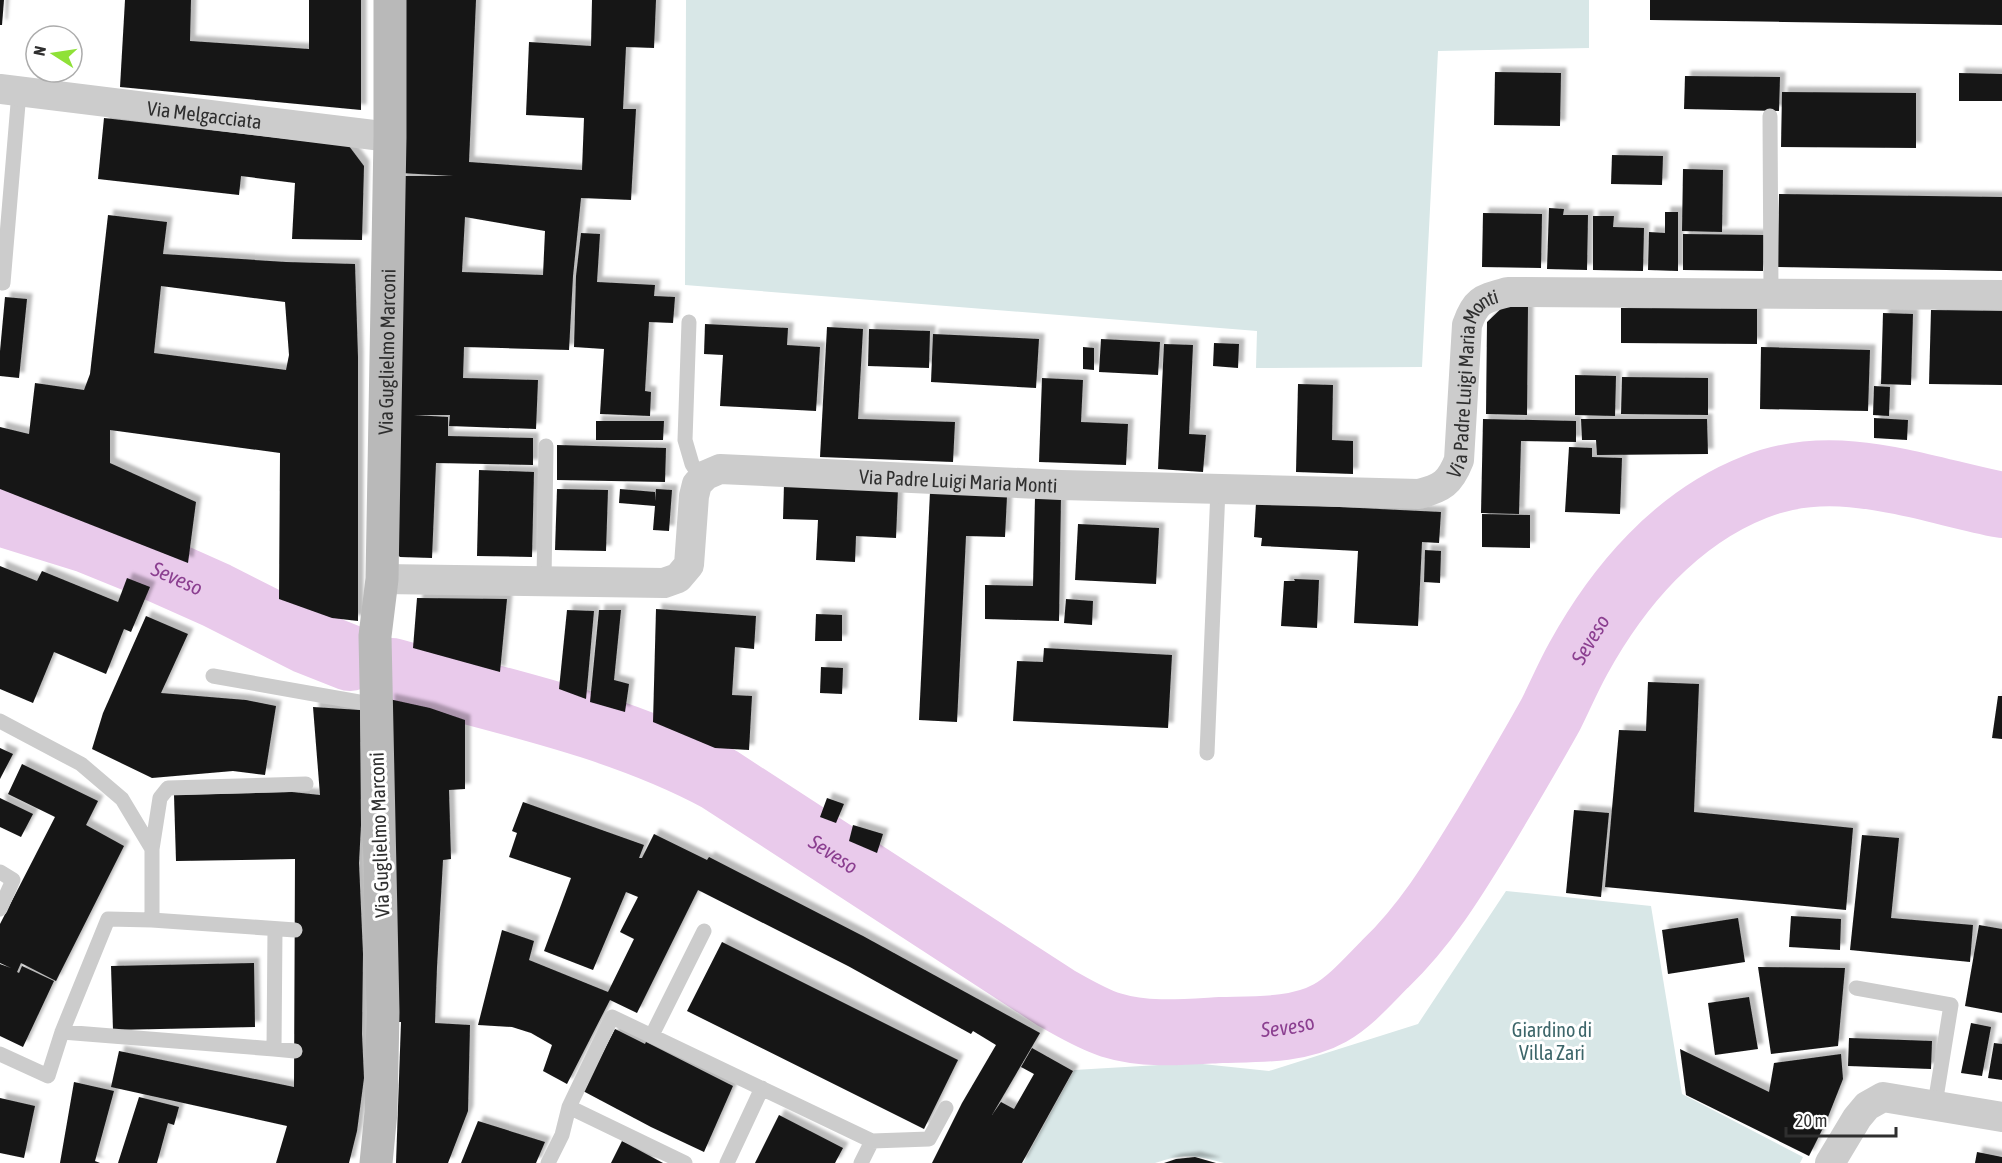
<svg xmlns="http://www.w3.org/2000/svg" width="2002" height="1163" font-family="'Asap Condensed',sans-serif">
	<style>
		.green { fill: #d8e7e7 }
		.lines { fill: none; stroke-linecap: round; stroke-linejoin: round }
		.river { stroke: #e9caeb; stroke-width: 66 }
		.building { fill: #161616; fill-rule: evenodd; filter: url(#shadow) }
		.lane { stroke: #ccc; stroke-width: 15 }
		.street { stroke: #ccc; stroke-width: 30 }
		.secondary { stroke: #b9b9b9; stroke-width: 33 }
		.labels { text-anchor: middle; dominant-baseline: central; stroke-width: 6; stroke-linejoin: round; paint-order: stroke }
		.street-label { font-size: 20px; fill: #2f2f2f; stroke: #fff }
		.park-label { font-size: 20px; fill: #3d666a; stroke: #fff }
		.water-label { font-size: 21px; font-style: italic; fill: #8b3f90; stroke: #fff }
	</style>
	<defs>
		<filter id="shadow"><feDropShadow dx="5.5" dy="-5.5" stdDeviation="1.5" flood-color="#0004"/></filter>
	</defs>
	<rect width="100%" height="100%" fill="#fff"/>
	<path class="green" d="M686,0H1589V48L1438,51L1422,367L1256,368L1257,331L685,285Z
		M1506,891L1651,906L1682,1094L1803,1157L1800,1163H1224C1194,1155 1185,1153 1155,1163H1023L1074,1070L1193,1063L1269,1071L1418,1024Z"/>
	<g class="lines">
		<g class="river">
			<path id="s1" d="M0,513L87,540L151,566L216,595L307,641L350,658"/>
			<path id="s2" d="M392,671C501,701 619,725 719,779L1056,998C1074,1008 1092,1019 1111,1025C1146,1036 1186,1032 1221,1030C1256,1029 1298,1031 1330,1013C1351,1001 1368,981 1385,964C1427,924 1456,875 1486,826C1508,789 1530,752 1551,714C1560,696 1568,677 1578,659C1618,586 1676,518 1755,487C1836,454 1921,489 2002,505"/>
		</g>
	</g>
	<path class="building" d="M0,0H4L2,25H0Z
		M125,0H191L190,41L309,49V0H361V110L120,87Z
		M402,0H476L469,162L582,170L584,118L526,115L529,42L591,46L592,0H656L654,48L626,47L623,109H636L631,200L581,198L573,276L569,350L464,347L463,378L538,380L536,429L449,426L450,415H414L448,417V436L533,438V465L436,463L432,558L400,557L391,549L400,176H453L401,173ZM465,217L545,231L543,275L462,272Z
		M1650,0H2002V25L1650,20Z
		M1495,72L1561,73L1560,126L1494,125Z
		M1959,73L2002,74V101H1959Z
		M1685,76L1780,77L1779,111L1684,109Z
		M1782,92L1916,93V148L1781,147Z
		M104,118L349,146L364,166L362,240L292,239L295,183L241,176L239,195L98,179Z
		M1612,155L1663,156L1662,185L1611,184Z
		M1683,169L1723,170L1722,232L1682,231Z
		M1779,194L2002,197V271L1778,267Z
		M1549,208L1564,209L1563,215H1588L1587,270L1547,269Z
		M1665,212H1678V271L1648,270L1649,232L1665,233Z
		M1483,213L1542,214L1541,268L1482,267Z
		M108,215L167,222L163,254L286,262L355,264L358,357V621L332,618L279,599L280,453L110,430V463L196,502L188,563L0,489V427L29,434L35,383L84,390L90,374ZM161,286L285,302L289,355L286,370L154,353Z
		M1593,216H1614L1613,227L1644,228L1643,271L1593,270Z
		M581,233L600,234L597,282L655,285L654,296L675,297L673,323L649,322L645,391L651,392L650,416L600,414L604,349L574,347L576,276Z
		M1683,234L1764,235L1763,271L1683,270Z
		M5,297L27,299L19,378L0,376V351Z
		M1505,305H1528L1527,415L1486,414L1487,322Z
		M1621,308L1757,309V344L1621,343Z
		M1931,310L2002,311V385L1929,384Z
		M1883,313L1913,314L1911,385L1881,384Z
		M705,324L788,328L787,345L820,347L816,411L720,406L723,355L704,354Z
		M827,327L863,329L858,419L955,422L953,462L820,457Z
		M869,329L930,331L929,368L868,366Z
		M933,334L1039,339L1036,388L931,382Z
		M1101,339L1160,342L1158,375L1099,372Z
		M1214,343L1239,344L1238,368L1213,366Z
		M1164,344L1193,345L1189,434L1206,435L1203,472L1158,469Z
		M1083,347L1094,348V370L1083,369Z
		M1761,347L1870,350L1868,411L1760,409Z
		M1575,375L1616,376L1615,416L1575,415Z
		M1622,377L1708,378V415L1621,414Z
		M1042,378L1083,380L1081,422L1128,424L1126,465L1039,462Z
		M1298,384L1333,385L1332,440L1353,441V474L1296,472Z
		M1874,386L1890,387L1889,416L1873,415Z
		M1874,418L1908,420L1907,440L1874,438Z
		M1483,419L1576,421V442L1521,441L1519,514L1481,513Z
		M1581,419H1707L1708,454L1597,455L1596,440H1582Z
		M596,421H664L663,440H596Z
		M557,445L666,448L665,482L557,480Z
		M1569,447L1592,448V457L1622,458L1620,514L1565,512Z
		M479,470L534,472L532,557L477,556Z
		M784,484L898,489L896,538L856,536L855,562L816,560L818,520L783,519Z
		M557,489L608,490L606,551L555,550Z
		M620,489L655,492V501L656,489L672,490L669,531L653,530L655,506L619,503Z
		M930,492L1007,496L1005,537L966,536L957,722L919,720Z
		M1035,497H1061L1059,621L985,619V585L1033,586Z
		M1256,503L1441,512L1439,543L1422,542L1418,626L1354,623L1358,551L1261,546L1262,538L1254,537Z
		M1482,514L1530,515V548L1482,547Z
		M1078,524L1159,528L1156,584L1075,580Z
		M1425,550L1441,551L1440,583L1424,582Z
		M0,566L37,581L42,571L118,602L127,578L150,587L131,632L124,629L106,674L54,652L33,703L0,689Z
		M1294,579L1319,580L1317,628L1281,626L1284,581H1295Z
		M417,598L507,599L500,672L413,648Z
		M1066,599L1093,601L1092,625L1064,623Z
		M656,609L756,616L754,649L735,647L732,695L752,696L749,750L715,748L653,722Z
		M567,610L594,611L586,699L559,689Z
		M599,610H621L614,680L629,684L625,712L590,702Z
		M816,614L842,615V641H815Z
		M146,616L188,634L161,693L246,700L276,706L265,775L233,771L152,778L92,749L103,713Z
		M1044,648L1172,655L1168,728L1013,721L1017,661L1043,662Z
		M821,667L843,668L842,694L820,693Z
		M1648,682L1699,684L1694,812L1853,828L1846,910L1605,887L1619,730L1646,731Z
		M1998,696H2002V739L1992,738Z
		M389,699L430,708L465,720V789L449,790L451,859L443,860L437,967L435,1023L470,1025L468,1111L448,1163H396L401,1022H395Z
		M313,707L360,710L361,825L359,863L363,954L362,1034L364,1078L357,1131L349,1163H276L287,1126L111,1087L119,1051L294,1087L295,859L176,861L174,795L292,792L320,795Z
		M0,748L13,754L0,779Z
		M22,764L98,801L86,825L124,846L56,981L21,963L17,972L19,973L22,966L54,981L23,1047L0,1036V964L11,968L0,963V924L55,817L8,794Z
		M0,798L33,814L21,837L0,827Z
		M827,798L844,804L836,823L820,817Z
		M523,802L644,845L639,858H642L654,834L707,860L709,857L863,936L1040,1033L992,1115L1001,1102L1014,1109L1034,1074L1021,1067L1032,1048L1073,1071L1022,1163H932L962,1103L996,1045L973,1031L971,1034L848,966L698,890L637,1013L610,1000L567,1084L543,1071L552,1045L531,1033L512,1027L478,1025L502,930L534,941L529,960L608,992L634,939L620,932L638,897L626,892L593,970L544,951L571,878L509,857L517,833L512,831Z
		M1574,810L1609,813L1601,897L1566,893Z
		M853,825L883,834L877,853L849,841Z
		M1862,835L1899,838L1891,918L1973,925L1970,962L1850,950Z
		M1791,916L1841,919L1840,950L1789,947Z
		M1738,918L1745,962L1668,974L1662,930Z
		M1979,925L2002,929V1013L1965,1006Z
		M722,942L958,1060L924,1129L687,1011Z
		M254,963L255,1027L113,1030L111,966Z
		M1758,967L1845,968L1838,1046L1771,1054Z
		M1749,997L1758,1049L1715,1055L1708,1003Z
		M1971,1023L1991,1027L1982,1076L1961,1073Z
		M615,1029L645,1044L646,1042L733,1086L704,1152L651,1127L583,1091Z
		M1849,1038L1932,1041L1931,1069L1848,1066Z
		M1994,1043L2002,1044V1080L1988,1078Z
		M1680,1049L1769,1092L1774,1063L1841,1054L1843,1079L1826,1122L1809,1156L1686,1095Z
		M74,1082L114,1091L95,1161L100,1163H60Z
		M139,1097L179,1107L174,1125L168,1123L157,1163H118Z
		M0,1098L35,1106L24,1158L0,1153Z
		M779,1115L843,1148L835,1163H755Z
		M478,1121L545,1142L536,1163H461Z
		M622,1141L663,1163H611Z
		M1977,1152L2002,1157V1163H1975Z
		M1195,1157L1216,1163H1164L1176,1159Z"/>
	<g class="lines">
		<path class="lane" d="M1770,116L1771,292
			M3,283L19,92
			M689,322L685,440L692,464L702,479
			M544,581L546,446
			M213,676L376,705
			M0,721L81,764L122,799L152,849V920L295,930
			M1207,753L1218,489
			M152,849L160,798L168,788L306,784
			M0,872L13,880L0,909
			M1856,988L1951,1005L1935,1104
			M62,1032L274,1049L275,929
			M652,1035L704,931
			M274,1049L295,1051
			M0,1054L48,1076L62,1032L108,919L152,920
			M569,1107L685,1163
			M872,1141L929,1139L946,1108
			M548,1163L562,1135L569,1107L612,1017L872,1141L861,1163
			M727,1163L762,1088"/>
		<g class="street">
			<path id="s3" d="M0,89L390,137"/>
			<path id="s4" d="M382,579L664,583L678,578L689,565L694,496L697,484L706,475L720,469L1061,485L1419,494C1442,488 1450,483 1459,460L1467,325C1476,299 1483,299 1508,292L2002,295"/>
			<path d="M1830,1163L1857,1118L1867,1106L1883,1097L2002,1117"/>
		</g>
		<path class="secondary" id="s5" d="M376,1163L381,1112L383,1012L375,636L382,579L390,137V0"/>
	</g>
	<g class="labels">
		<g class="street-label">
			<text stroke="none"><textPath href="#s3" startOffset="206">Via Melgacciata</textPath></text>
			<text stroke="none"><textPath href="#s5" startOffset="812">Via Guglielmo Marconi</textPath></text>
			<text stroke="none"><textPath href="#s4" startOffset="1260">Via Padre Luigi Maria Monti</textPath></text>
			<text stroke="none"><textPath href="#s4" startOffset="662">Via Padre Luigi Maria Monti</textPath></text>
			<text transform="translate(379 835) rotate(-92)">Via Guglielmo Marconi</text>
		</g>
		<g class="park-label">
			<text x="1552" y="1029">Giardino di<tspan x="1552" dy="23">Villa Zari</tspan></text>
		</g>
		<g class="water-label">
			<text stroke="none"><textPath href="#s1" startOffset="189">Seveso</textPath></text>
			<text stroke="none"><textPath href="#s2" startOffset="1490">Seveso</textPath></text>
			<text stroke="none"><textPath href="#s2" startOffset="482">Seveso</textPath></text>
			<text stroke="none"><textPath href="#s2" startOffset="986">Seveso</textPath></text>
		</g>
	</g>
	<g transform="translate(54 54) rotate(282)"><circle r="28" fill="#ffffff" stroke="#acacac" stroke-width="1.5"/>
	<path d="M0-4.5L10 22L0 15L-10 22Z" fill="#8fe137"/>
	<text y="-9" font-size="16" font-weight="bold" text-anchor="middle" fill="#2f2f2f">N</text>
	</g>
	<path d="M1786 1127v9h110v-9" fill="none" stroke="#2f2f2f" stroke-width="3"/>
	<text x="1795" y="1127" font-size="18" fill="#2f2f2f" stroke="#ffffff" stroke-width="4.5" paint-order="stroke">20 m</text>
</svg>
